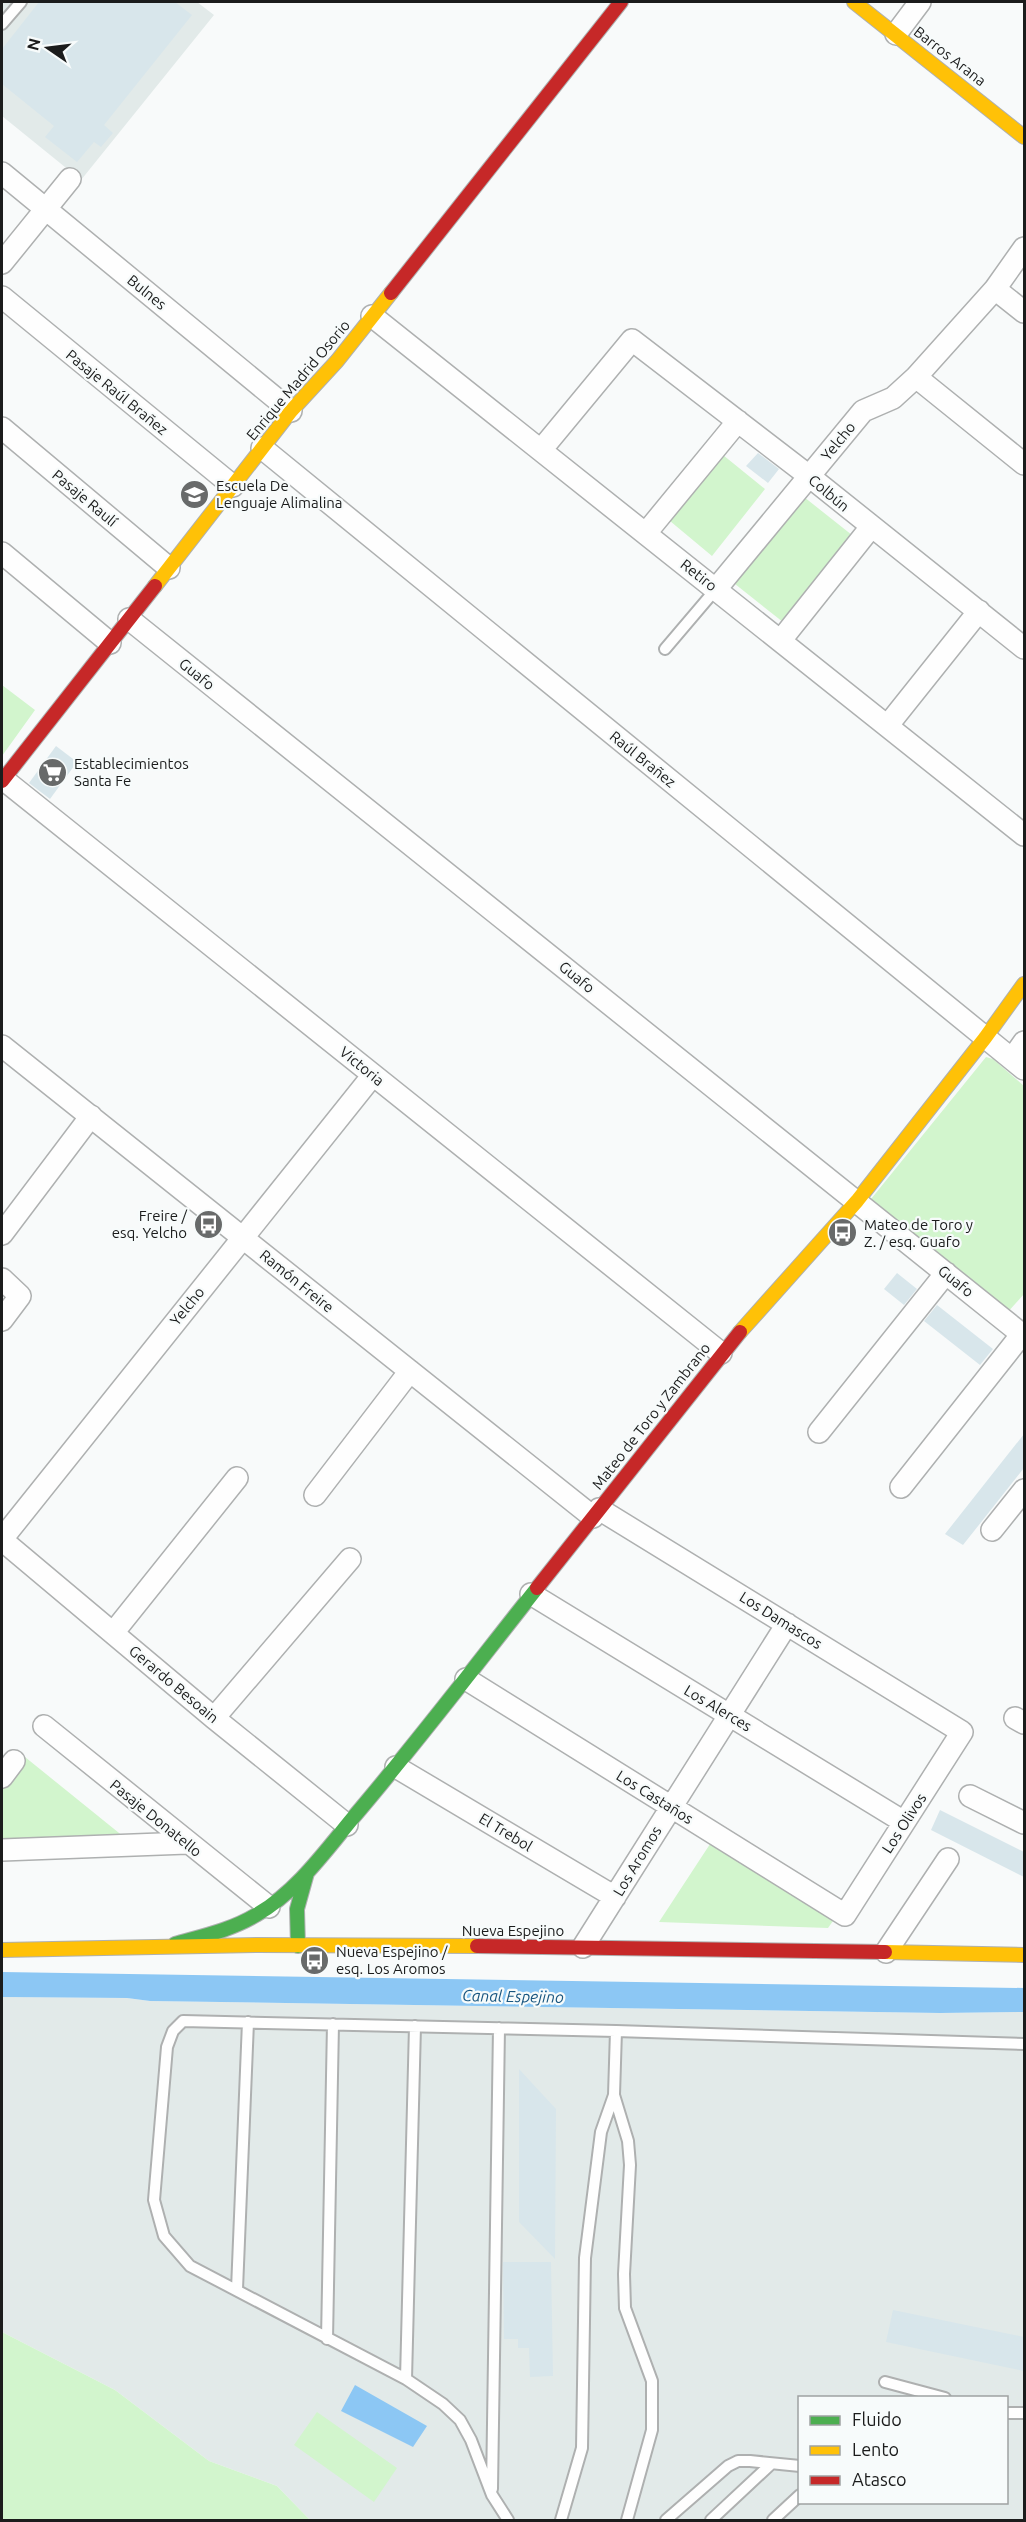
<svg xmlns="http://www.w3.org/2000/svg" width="1026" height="2522" font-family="Ubuntu,sans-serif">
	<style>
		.built { fill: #e2eae9; fill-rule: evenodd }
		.green { fill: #d2f5cd }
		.water { fill: #8cc7f4 }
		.building { fill: #d8e6eb }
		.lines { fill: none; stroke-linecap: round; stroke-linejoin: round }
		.lane-casing { stroke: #aeb0b0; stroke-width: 14 }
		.street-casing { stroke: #aeb0b0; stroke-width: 24 }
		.fast-casing { stroke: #aeb0b0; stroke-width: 16 }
		.slow-casing { stroke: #aeb0b0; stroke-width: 16 }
		.jam-casing { stroke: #aeb0b0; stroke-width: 16 }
		.lane { stroke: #fefefe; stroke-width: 10 }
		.street { stroke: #fefefe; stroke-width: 21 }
		.fast { stroke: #4caf50; stroke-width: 14 }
		.slow { stroke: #ffc107; stroke-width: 14 }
		.jam { stroke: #c62828; stroke-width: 14 }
		.labels { text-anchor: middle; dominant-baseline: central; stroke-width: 4.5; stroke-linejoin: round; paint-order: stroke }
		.street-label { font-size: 15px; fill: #1b1c1c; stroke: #f7fbfb }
		.poi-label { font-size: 15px; fill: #1b1c1c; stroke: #f7fbfb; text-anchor: start }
		.water-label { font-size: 16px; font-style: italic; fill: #195680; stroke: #f7fbfb }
	</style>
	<rect width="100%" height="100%" fill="#f8fafa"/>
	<path class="built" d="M2,2H197L214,15L81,180L2,116Z
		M2,1997L127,1998L150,2001L940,2013L1024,2012V2520H310L277,2486L209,2461L115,2390L2,2332ZM800,2398H1006V2502H800Z"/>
	<path class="green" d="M723,455L765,489L712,556L670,521Z
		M804,497L857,539L788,626L735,584Z
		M2,685L35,710L2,756Z
		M986,1057L993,1059L1024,1086V1294L1006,1314L874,1207L871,1199Z
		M25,1757L124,1837L2,1844V1787Z
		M712,1841L833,1921L828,1928L659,1922Z
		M2,2332L115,2390L209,2461L277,2486L310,2520H2Z
		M317,2412L397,2468L374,2502L294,2445Z"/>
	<path class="water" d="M2,1972L1024,1988V2012L940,2013L150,2001L127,1998L2,1997Z
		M355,2385L427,2426L413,2447L341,2411Z"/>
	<path class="building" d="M39,2H175L192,15L104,125L113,133L101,147L94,142L77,162L45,137L54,126L2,84V49Z
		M758,453L779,469L768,483L746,466Z
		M56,746L77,762L50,799L29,783Z
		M897,1273L917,1289L904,1305L884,1289Z
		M937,1305L993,1349L980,1365L924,1321Z
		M1024,1434V1468L963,1545L945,1534Z
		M940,1810L1024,1852V1877L931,1830Z
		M519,2069L556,2109L555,2259L519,2222Z
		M503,2262H551L553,2376L530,2377L529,2348H518V2339H504Z
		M893,2310L1024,2337V2371L886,2342Z"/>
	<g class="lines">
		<defs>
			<path id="lane" d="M2,24L21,2
				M665,649L716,589
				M614,2095L628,2141L630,2165L624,2274L625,2308L652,2381V2430L627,2520
				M237,2289L248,2022
				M327,2339L333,2024
				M406,2379L415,2026
				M885,2382L945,2398
				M1006,2413H1024
				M492,2489L499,2028
				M508,2520L492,2495L471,2440L460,2420L443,2404L406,2379L190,2266L164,2236L154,2200L167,2047L173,2031L183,2021L616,2031
				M561,2520L582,2448L585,2258L601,2132L614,2095L616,2031L1024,2044
				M666,2520L728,2466L738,2461H750L800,2466
				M711,2520L771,2464
				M773,2520L800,2495"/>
			<path id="street" d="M896,34L920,2
				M2,173L291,411
				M2,263L70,179
				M995,289L1024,312
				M2,297L233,486
				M372,316L1024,835
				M916,377L1024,464
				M2,428L169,568
				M262,448L1024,1069
				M541,450L632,340L809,476L1024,648
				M646,533L738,421
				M2,553L110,643
				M716,589L863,411L893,398L916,377L995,289L1024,248
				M129,619L1024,1336
				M781,640L871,527
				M888,725L979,611
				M3,779L721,1353
				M2,1046L593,1517
				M1012,1059L1024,1042
				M2,1234L91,1116
				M2,1279L20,1296L2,1320
				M819,1432L946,1273
				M901,1487L1022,1334
				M315,1495L410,1371
				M992,1530L1024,1490
				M2,1539L373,1075
				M2,1540L214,1718L347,1825
				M531,1594L904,1822
				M113,1633L237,1478
				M466,1679L845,1915L962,1732L599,1509
				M214,1718L350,1559
				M1015,1718L1024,1723
				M44,1726L269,1907
				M396,1767L615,1897
				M2,1777L14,1761
				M970,1796L1024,1823
				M2,1850L187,1843
				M583,1947L787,1624
				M886,1952L948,1859"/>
			<path id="fast" d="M175,1944C203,1936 231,1930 256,1915C295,1893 324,1853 352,1819C416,1744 476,1665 537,1588
				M298,1946L297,1909L307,1873"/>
			<path id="slow" d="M854,2L1024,137
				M155,586L291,411L337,361L391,293
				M740,1332L857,1201L985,1038L1024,984
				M2,1950L257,1945L477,1946
				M885,1952L1024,1955"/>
			<path id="jam" d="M391,293L621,2
				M2,781L155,586
				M537,1588L740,1332
				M477,1946L885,1952"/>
		</defs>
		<use href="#lane" class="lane-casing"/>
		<use href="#street" class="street-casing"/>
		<use href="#fast" class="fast-casing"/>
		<use href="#slow" class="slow-casing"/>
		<use href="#jam" class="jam-casing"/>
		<use href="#lane" class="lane"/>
		<use href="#street" class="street"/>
		<use href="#fast" class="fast"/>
		<use href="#slow" class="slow"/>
		<use href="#jam" class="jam"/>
	</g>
	<defs>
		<symbol id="school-disc" viewBox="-11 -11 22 22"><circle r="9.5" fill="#686a6a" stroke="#f7fbfb"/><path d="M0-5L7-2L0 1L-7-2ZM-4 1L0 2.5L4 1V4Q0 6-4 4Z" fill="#fff"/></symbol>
		<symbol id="supermarket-disc" viewBox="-11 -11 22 22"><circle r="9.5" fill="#686a6a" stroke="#f7fbfb"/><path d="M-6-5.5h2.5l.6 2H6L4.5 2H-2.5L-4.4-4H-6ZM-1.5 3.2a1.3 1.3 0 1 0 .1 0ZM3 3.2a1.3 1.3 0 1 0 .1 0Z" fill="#fff"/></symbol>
		<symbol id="bus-disc" viewBox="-11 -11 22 22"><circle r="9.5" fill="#686a6a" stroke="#f7fbfb"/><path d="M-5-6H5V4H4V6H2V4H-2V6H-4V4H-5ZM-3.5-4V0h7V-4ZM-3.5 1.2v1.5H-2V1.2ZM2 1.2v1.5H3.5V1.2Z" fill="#fff"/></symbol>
	</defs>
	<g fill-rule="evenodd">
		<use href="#school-disc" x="178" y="478" width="33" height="33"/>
		<use href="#supermarket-disc" x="36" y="756" width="33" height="33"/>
		<use href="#bus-disc" x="192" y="1208" width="33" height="33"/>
		<use href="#bus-disc" x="826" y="1216" width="33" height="33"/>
		<use href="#bus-disc" x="298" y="1944" width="33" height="33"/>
	</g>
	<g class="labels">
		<g class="street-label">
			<text transform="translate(950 56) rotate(38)">Barros Arana</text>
			<text transform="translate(147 292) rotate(39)">Bulnes</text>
			<text transform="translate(298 380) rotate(-50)">Enrique Madrid Osorio</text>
			<text transform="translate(117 392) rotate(39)">Pasaje Raúl Brañez</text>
			<text transform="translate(838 441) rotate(-51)">Yelcho</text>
			<text transform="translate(829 493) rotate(40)">Colbún</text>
			<text transform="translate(85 498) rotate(40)">Pasaje Raulí</text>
			<text transform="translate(699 575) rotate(38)">Retiro</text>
			<text transform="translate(197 674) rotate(39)">Guafo</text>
			<text transform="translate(643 759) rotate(39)">Raúl Brañez</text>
			<text transform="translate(577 977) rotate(39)">Guafo</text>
			<text transform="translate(362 1066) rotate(39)">Victoria</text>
			<text transform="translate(297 1281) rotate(39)">Ramón Freire</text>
			<text transform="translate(956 1281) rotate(39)">Guafo</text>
			<text transform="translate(187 1306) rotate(-51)">Yelcho</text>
			<text transform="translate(651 1416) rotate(-52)">Mateo de Toro y Zambrano</text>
			<text transform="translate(781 1620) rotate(32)">Los Damascos</text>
			<text transform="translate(174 1684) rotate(40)">Gerardo Besoain</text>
			<text transform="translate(718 1708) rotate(31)">Los Alerces</text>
			<text transform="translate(655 1797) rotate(32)">Los Castaños</text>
			<text transform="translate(156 1818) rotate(39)">Pasaje Donatello</text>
			<text transform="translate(904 1823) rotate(-57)">Los Olivos</text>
			<text transform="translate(506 1832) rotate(31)">El Trebol</text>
			<text transform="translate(637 1861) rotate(-59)">Los Aromos</text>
			<text x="513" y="1930">Nueva Espejino</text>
		</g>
		<g class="poi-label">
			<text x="216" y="485">Escuela De<tspan x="216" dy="17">Lenguaje Alimalina</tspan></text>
			<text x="74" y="763">Establecimientos<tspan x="74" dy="17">Santa Fe</tspan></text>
			<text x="187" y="1215" text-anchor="end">Freire /<tspan x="187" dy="17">esq. Yelcho</tspan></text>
			<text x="864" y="1224">Mateo de Toro y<tspan x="864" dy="17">Z. / esq. Guafo</tspan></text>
			<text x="336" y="1951">Nueva Espejino /<tspan x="336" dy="17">esq. Los Aromos</tspan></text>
		</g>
		<g class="water-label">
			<text transform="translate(513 1996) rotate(1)">Canal Espejino</text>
		</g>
	</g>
	<rect width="1026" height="2522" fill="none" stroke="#1b1c1c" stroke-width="6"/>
	<rect x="798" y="2396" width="210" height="108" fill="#f7fbfb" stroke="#9fa2a2" stroke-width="1.5"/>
	<rect x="810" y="2416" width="30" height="9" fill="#4caf50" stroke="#9fa2a2" stroke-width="1.5"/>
	<text x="852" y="2426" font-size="18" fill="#1b1c1c">Fluido</text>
	<rect x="810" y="2446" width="30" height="9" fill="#ffc107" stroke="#9fa2a2" stroke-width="1.5"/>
	<text x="852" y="2456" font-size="18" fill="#1b1c1c">Lento</text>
	<rect x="810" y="2476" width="30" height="9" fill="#c62828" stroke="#9fa2a2" stroke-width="1.5"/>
	<text x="852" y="2486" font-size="18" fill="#1b1c1c">Atasco</text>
	<g transform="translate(48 48) rotate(284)" stroke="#f7fbfb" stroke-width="4.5" paint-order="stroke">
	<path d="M0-4.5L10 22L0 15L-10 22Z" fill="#1b1c1c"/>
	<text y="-9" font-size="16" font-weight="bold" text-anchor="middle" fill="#1b1c1c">N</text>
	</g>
</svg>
